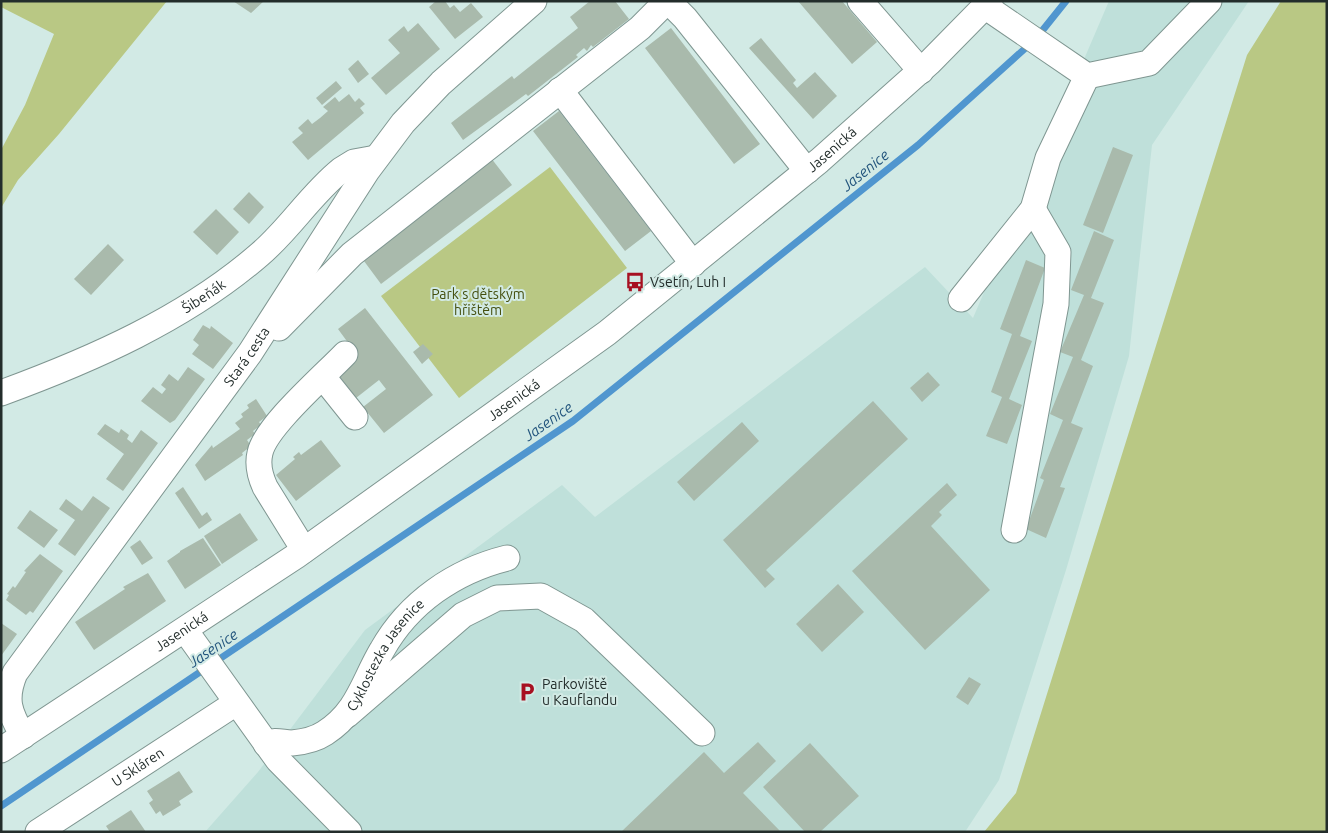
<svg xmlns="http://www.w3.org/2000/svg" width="1328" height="833" font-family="Ubuntu,sans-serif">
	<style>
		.built { fill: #bfe0da }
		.green { fill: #b9c884 }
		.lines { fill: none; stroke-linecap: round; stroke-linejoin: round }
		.stream { stroke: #5096cf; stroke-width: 7 }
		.building { fill: #a9baac }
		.minor-casing { stroke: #7f9691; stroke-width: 27 }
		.minor { stroke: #fff; stroke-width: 25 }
		.labels { text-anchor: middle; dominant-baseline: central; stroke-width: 4; stroke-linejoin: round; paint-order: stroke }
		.street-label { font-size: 14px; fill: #232d2b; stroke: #d2eae5 }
		.poi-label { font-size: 14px; fill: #232d2b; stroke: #d2eae5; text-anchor: start }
		.park-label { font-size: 14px; fill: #444f0f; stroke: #d2eae5 }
		.water-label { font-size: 15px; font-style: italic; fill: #23557d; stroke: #d2eae5 }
	</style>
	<rect width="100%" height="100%" fill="#d2eae5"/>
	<path class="built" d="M1109,1H1249L1152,145L1129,356L1066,570L999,780L965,832H205L258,772L365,630L562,485L595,517L925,267L973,318Z"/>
	<path class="green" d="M1,1H167L59,134L18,180L1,208V150L25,105L54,34L1,7Z
		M1281,1H1327V832H984L1016,793L1247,55Z
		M550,167L627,268L459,398L381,296Z"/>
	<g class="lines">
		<path class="stream" d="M1038,36L1066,1
			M1,806L573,421L918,145L1030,44"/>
	</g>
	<path class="building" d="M233,1H264L251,13Z
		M436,1H445L450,8L454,5L460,12L471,3L483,17L455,39L429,7Z
		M590,1H615L629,19L593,47L591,45L587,51L584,48L576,55L578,57L528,96L526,94L463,140L451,123L512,76L514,79L578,28L570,17Z
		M798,1H842L877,42L852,64Z
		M418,23L440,49L386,95L371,78L400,53L388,40L404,26L408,32Z
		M671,28L760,144L734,164L645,48Z
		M761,38L796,80L793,83L797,88L815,72L837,96L813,119L749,48Z
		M358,60L369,74L358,83L348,69Z
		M336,81L342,88L322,105L316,98Z
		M349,94L355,102L359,98L365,104L360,108L364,113L308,160L292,142L303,133L298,128L308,119L312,124L320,118L328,111L323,107L335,97L339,102Z
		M559,111L651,231L625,251L533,131Z
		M1113,147L1133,155L1103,233L1083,225Z
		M491,158L512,185L381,284L361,257Z
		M249,192L264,207L249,224L233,209Z
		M216,209L239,232L217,255L193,232Z
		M1094,231L1114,240L1091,298L1104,303L1081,360L1093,366L1071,423L1083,428L1060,487L1065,488L1046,538L1026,529L1044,480L1040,478L1063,420L1050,414L1073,357L1060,352L1084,295L1071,290Z
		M108,244L124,260L91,295L74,279Z
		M1026,260L1045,268L1020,336L1032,341L1009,399L1022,405L1007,444L986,436L1002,397L991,392L1012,334L1000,329Z
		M365,308L433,395L384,433L363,407L386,389L379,380L356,398L336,372L357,355L338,329Z
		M203,325L210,329L211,326L233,343L213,369L192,354L199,345L193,340Z
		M423,344L433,354L422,364L413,352Z
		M188,367L205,379L175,420L170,423L141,401L153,387L162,394L166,389L161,385L169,374L178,381Z
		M928,372L940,385L922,402L910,388Z
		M256,399L267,416L259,422L261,425L253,431L255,434L247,440L251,446L242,453L243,455L205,481L195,465L212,445L213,448L240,429L235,423L243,417L241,414L249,408L247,405Z
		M873,401L908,439L766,570L775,579L765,588L723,540Z
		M742,422L759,441L694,501L677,482Z
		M105,424L119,433L121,429L129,435L127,439L132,443L141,430L158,443L123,491L106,479L124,454L97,434Z
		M321,440L341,466L296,501L276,475L295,459L293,457L299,452L301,455Z
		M947,483L957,495L939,512L942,515L931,526L990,590L925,650L852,571Z
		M183,487L202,516L207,512L212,520L199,529L175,493Z
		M93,496L110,508L75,556L58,544L75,520L59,509L66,499L82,511Z
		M30,510L58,530L44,548L17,528Z
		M240,513L258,540L222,564L204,536Z
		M203,538L221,565L185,589L167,561L180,552V551Z
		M140,540L153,558L142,565L130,547Z
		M40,554L63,571L33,613L30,611L26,615L6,600L9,595L7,594L13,586L15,588L26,572L24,571Z
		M148,573L166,601L94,650L75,622L125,589L123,587Z
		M838,584L864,612L822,652L796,624Z
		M1,623L17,634L1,656Z
		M969,677L981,684L968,705L956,697Z
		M758,742L776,761L743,793L781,832H621L704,752L724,773Z
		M810,743L859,796L820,832H805L763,787Z
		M179,771L193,792L179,801L181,805L163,816L160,811L156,814L149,803L153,800L147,791Z
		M131,810L146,832H110L106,826Z"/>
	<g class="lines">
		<defs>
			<g id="minor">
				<path d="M668,1L685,18L807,171"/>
				<path d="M860,1L921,71"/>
				<path d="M986,7L1087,76L1149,63L1209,1"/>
				<path d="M560,90L693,264"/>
				<path d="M961,299L1033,209L1048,158L1087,76"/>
				<path d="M279,328L352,254L640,28L667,1"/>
				<path d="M323,377L355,417"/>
				<path id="s1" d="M1,393C91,360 185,319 259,255C289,230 310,195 341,170L354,162L376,158"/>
				<path d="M1014,530L1056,304L1058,252L1033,209"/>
				<path d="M304,550L265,487C260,476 257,465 260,453C265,427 325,375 345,354"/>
				<path d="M185,630L278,760L349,832"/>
				<path d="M347,715L463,615L497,598L541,596L584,620L702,733"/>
				<path id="s2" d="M23,736C9,712 4,699 15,673L250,353L367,171L403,123L441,83L534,1"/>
				<path id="s3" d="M266,744C276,739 282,743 292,743C303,742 316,739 325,733C358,712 363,682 382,650C409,602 455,571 507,558"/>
				<path id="s4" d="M1,750L296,556L607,333L819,161L929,63L990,1"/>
				<path id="s5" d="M38,832L236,703"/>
			</g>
		</defs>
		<use href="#minor" class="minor-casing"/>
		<use href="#minor" class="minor"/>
	</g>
	<defs>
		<symbol id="bus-bare" viewBox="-9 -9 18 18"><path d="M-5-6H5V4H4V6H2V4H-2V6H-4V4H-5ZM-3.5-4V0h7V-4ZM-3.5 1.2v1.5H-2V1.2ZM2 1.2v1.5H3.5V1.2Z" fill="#a71021" stroke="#d2eae5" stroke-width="2.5" paint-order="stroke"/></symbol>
		<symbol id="parking-bare" viewBox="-9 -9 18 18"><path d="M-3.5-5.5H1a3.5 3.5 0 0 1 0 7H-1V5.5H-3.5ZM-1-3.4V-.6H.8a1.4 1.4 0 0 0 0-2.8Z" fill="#a71021" stroke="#d2eae5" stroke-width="2.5" paint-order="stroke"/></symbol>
	</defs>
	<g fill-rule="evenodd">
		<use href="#bus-bare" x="621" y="268" width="28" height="28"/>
		<use href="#parking-bare" x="513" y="678" width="28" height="28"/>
	</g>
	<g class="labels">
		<g class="street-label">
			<text stroke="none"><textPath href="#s4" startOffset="1026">Jasenická</textPath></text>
			<text stroke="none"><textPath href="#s1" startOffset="225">Šibeňák</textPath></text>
			<text stroke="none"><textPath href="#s2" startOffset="459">Stará cesta</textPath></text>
			<text stroke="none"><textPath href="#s4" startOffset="621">Jasenická</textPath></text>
			<text stroke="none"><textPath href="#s4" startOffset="216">Jasenická</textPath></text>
			<text stroke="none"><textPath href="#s3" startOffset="161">Cyklostezka Jasenice</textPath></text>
			<text stroke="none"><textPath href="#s5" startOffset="119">U Skláren</textPath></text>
		</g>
		<g class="poi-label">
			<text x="650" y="282">Vsetín, Luh I</text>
			<text x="542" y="684">Parkoviště<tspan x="542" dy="16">u Kauflandu</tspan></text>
		</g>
		<g class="park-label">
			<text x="478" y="294">Park s dětským<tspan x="478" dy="16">hřištěm</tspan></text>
		</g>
		<g class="water-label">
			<text transform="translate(865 170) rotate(-39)">Jasenice</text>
			<text transform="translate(548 421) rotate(-35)">Jasenice</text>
			<text transform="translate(213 648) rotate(-34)">Jasenice</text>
		</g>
	</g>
	<rect width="1328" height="833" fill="none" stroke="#232d2b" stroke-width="5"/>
</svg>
